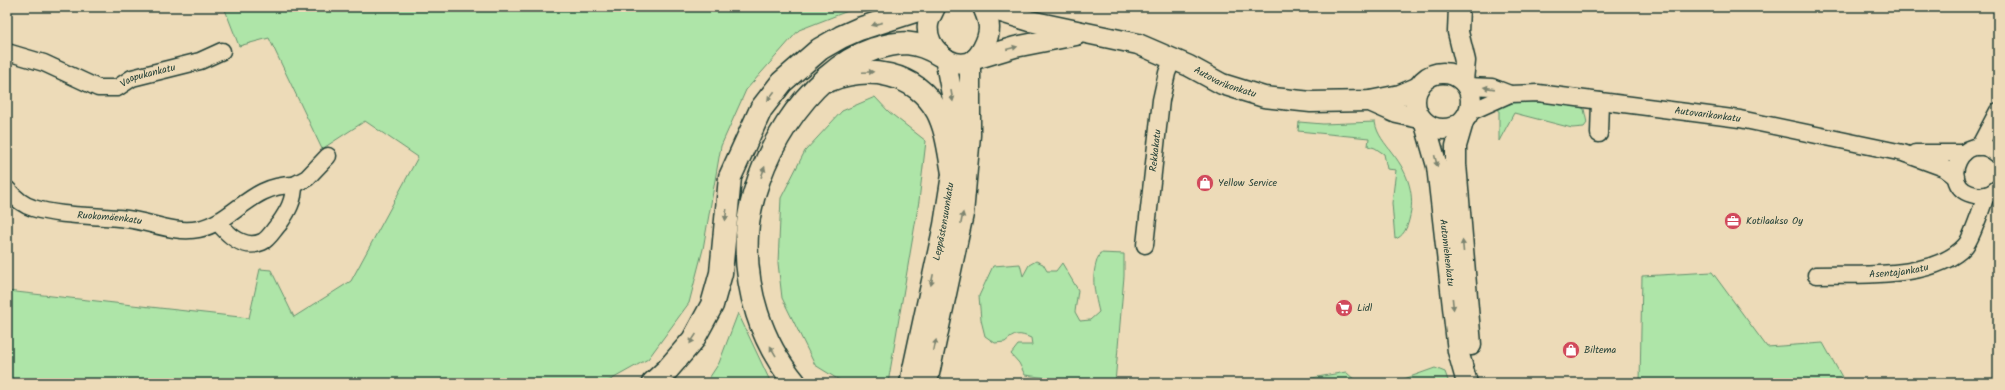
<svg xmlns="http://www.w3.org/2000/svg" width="2005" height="390" font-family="Kalam,sans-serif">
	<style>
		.green { fill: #aee5a8; stroke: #66916e }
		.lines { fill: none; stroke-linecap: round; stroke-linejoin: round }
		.minor-casing { stroke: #1f3d34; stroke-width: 19 }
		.major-casing { stroke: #1f3d34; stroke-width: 23 }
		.highway-casing { stroke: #1f3d34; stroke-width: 25 }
		.minor { stroke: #eddbb8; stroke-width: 16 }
		.major { stroke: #eddbb8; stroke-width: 20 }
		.highway { stroke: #eddbb8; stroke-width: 22 }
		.oneway { fill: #7c846f }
		.labels { text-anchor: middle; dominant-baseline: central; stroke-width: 4; stroke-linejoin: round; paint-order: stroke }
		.street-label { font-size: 10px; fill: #1f3d34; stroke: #eddbb8 }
		.poi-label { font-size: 10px; fill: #1f3d34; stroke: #eddbb8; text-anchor: start }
	</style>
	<rect width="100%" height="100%" fill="#eddbb8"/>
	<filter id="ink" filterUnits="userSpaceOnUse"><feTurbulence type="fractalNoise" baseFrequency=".025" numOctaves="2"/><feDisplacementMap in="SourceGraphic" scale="8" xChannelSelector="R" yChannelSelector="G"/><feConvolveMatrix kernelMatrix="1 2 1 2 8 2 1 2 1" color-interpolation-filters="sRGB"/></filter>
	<g filter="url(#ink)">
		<path class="green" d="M224,7H602L606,10L611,9V7H858L799,30L746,90L721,146L703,249L689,303L648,359L605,383H7V291L249,318L260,269L271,270L294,317L351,281L418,157L365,121L322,149L269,38L239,46Z
			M875,97L889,112L926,141L919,201L888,383H844L815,365L782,298L778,263L781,198L805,151L842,111Z
			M1520,101L1577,105L1584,109L1587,123L1584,127L1572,128L1514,113L1499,141V107Z
			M1299,122L1323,124L1375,122C1377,135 1385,143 1393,154C1408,173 1416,196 1409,220C1407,228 1403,237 1395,239L1392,203L1396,170L1387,169L1384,154L1375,148L1368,146L1369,138L1298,131Z
			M1100,253L1124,254V276L1115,383H1063L1062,380L1025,375L1019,363L1011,354L1018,345H1032L1031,338C1019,333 1015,333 1005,342L995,343L985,336L981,320L979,296L993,266L1020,264L1023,276L1029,265L1036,261L1043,264L1047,271H1056L1062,263L1078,290L1075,312L1080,321L1090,320L1099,312C1094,291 1090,274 1100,253Z
			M1712,272L1767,347L1823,343L1842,377L1840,383H1640L1642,276Z
			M738,313L771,383H706L719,363Z
			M1435,368L1445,372L1449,383H1393Z
			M1346,372L1358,383H1283Z"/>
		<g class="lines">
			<defs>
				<g id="minor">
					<path id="s1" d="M7,52L44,63L98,88H117L132,78L200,61L222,51"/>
					<path d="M1466,86L1492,87L1510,94"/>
					<path id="s2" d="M1470,112L1510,94L1538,93L1686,112L1740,119L1903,153L1944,168L1956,177"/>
					<path d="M1599,134L1600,101"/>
					<path d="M1979,147L1998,111"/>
					<path d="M1915,153H1964"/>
					<path d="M1998,155C1963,124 1935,188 1975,195C1984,197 1992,194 1998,188"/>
					<path d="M294,185L307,178L328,156"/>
					<path id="s3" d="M7,189C14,197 22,205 33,208C63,217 97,215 127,219C151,222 175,234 199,229C235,221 251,184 294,185C294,201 288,211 279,224C274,229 269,239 262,242C244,250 228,235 218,222"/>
					<path id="s4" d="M1145,245L1161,100L1167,73L1173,58"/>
					<path id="s5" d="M1816,275C1859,274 1934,280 1965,246C1972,238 1982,207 1986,195"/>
				</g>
				<g id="major">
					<path d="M935,7C933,12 929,18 928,24C925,45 947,68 968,63C980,60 989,38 989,28C989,20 986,14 983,7"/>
					<path id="s6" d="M985,7L1030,21L1138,44L1189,66L1222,84L1264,97L1311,102L1370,101L1400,95L1419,87"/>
					<path d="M1459,7L1458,32L1465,61L1463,80"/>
					<path d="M975,59L1015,47L1076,35"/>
					<circle cx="1443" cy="101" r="28"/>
					<path d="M1370,101L1397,113L1420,118"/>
					<path d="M1463,122L1456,146V164L1471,345"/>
					<path id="s7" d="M1425,124L1437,166L1458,351L1467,383"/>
					<path id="s8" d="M910,383L944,225L957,143L955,110L945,58"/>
					<path d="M927,383L963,214L970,135V63"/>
				</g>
				<path id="highway" d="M830,80C868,65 915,72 937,111C947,130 949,152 953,173
					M653,383L668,369L693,340L712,305L721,273L730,177L761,109L782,82L820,49L841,37L859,29L927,7
					M795,383C761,342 744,288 747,234C751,165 806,72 874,49C901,41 915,40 940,55"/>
			</defs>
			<use href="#minor" class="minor-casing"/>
			<use href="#major" class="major-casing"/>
			<use href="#highway" class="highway-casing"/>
			<use href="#minor" class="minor"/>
			<use href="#major" class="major"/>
			<use href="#highway" class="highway"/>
		</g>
		<defs><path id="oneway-solid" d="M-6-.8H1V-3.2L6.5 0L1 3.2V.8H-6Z"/></defs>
		<g class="oneway">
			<use href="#oneway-solid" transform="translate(877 24) rotate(162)"/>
			<use href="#oneway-solid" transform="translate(1012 48) rotate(-14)"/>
			<use href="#oneway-solid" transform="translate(868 72) rotate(-3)"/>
			<use href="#oneway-solid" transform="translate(1489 88) rotate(-172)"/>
			<use href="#oneway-solid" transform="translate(771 96) rotate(127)"/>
			<use href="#oneway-solid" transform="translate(952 96) rotate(80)"/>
			<use href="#oneway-solid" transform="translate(1436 161) rotate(76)"/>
			<use href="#oneway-solid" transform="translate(763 172) rotate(-71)"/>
			<use href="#oneway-solid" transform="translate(726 215) rotate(96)"/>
			<use href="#oneway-solid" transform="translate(962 218) rotate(-79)"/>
			<use href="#oneway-solid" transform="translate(1463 246) rotate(-95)"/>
			<use href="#oneway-solid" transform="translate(932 280) rotate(102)"/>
			<use href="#oneway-solid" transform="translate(1453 304) rotate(84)"/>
			<use href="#oneway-solid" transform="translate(693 339) rotate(124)"/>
			<use href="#oneway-solid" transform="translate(935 345) rotate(-78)"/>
			<use href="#oneway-solid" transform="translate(773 351) rotate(-120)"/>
		</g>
	</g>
	<defs>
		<symbol id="shop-disc" viewBox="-11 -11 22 22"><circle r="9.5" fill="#d1495b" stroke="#eddbb8"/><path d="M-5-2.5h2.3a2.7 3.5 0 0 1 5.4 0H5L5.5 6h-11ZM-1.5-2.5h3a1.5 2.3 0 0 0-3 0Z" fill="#fff"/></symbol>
		<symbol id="office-disc" viewBox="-11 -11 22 22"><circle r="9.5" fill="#d1495b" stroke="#eddbb8"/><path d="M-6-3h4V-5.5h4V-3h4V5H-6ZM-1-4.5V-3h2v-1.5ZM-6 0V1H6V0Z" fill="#fff"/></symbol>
		<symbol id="supermarket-disc" viewBox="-11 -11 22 22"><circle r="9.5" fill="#d1495b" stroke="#eddbb8"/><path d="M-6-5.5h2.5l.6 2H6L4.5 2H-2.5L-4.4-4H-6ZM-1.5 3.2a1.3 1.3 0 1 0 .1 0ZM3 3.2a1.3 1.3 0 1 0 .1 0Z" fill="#fff"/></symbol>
	</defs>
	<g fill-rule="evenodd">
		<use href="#shop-disc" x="1195" y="173" width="20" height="20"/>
		<use href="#office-disc" x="1723" y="211" width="20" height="20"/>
		<use href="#supermarket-disc" x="1334" y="298" width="20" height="20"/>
		<use href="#shop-disc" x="1561" y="340" width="20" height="20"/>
	</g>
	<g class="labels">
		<g class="street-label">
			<text stroke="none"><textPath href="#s1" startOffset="151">Vaapukankatu</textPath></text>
			<text stroke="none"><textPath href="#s6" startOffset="253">Autovarikonkatu</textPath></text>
			<text stroke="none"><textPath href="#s2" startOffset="243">Autovarikonkatu</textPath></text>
			<text stroke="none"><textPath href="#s4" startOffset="95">Rekkakatu</textPath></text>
			<text stroke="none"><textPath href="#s3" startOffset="110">Ruokomäenkatu</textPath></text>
			<text stroke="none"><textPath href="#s8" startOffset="165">Leppästensuonkatu</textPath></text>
			<text stroke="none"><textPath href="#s7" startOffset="131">Automiehenkatu</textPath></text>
			<text stroke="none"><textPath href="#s5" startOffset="83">Asentajankatu</textPath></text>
		</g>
		<g class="poi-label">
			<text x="1218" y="183">Yellow Service</text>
			<text x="1746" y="221">Kotilaakso Oy</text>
			<text x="1357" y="308">Lidl</text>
			<text x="1584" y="350">Biltema</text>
		</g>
	</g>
	<rect width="2005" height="390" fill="none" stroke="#eddbb8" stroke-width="24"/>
	<rect x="12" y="12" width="1981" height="366" fill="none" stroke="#1f3d34" stroke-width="1.5" filter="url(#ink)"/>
</svg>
